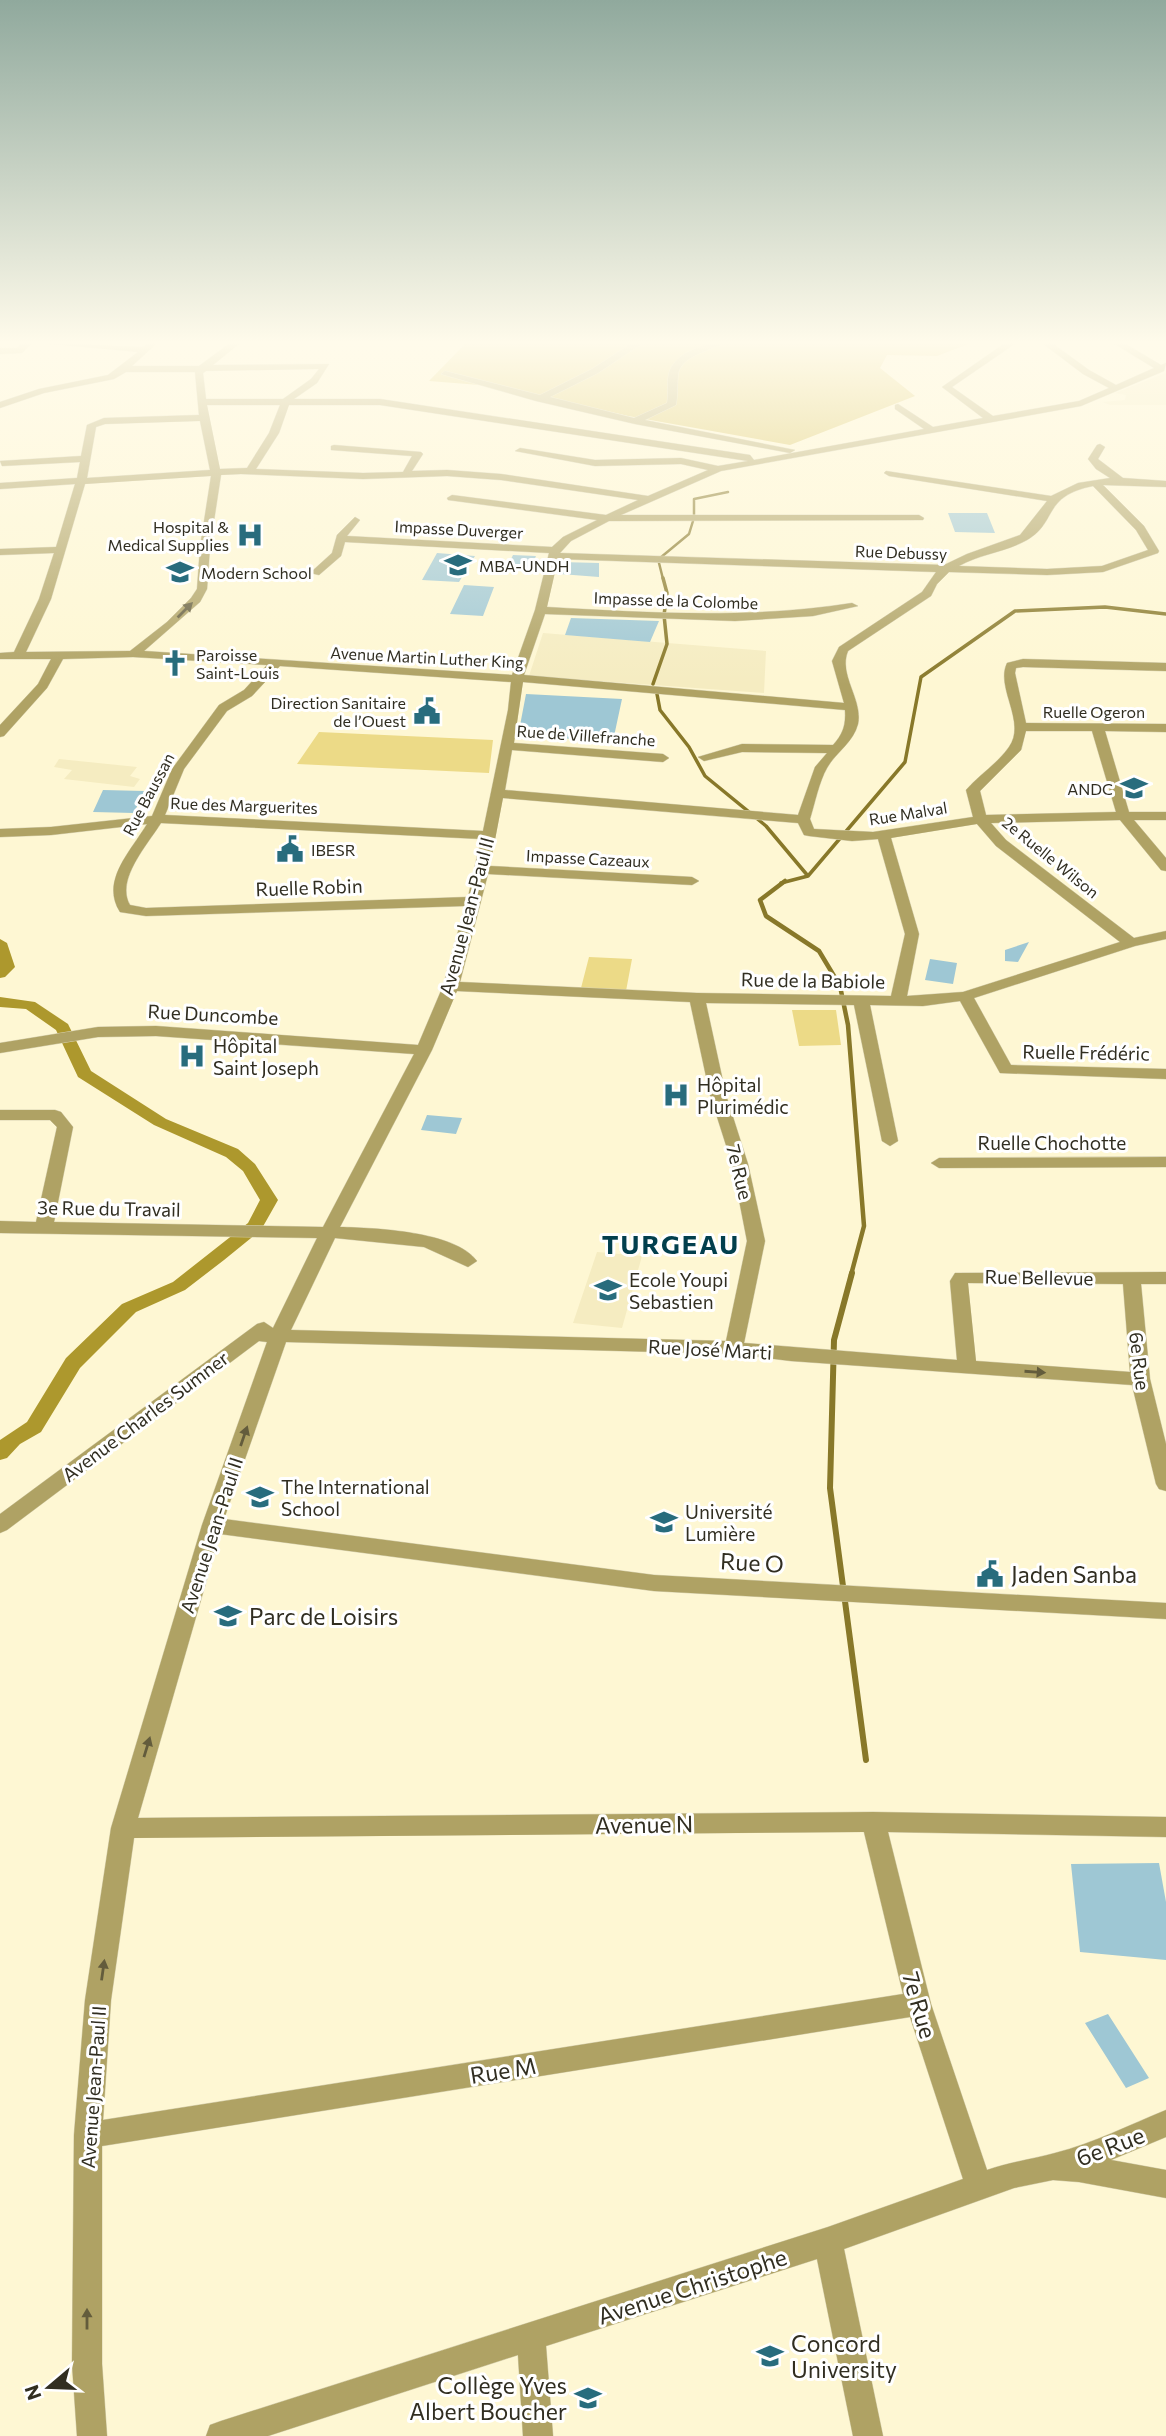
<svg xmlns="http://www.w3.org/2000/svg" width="1166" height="2436" font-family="Commissioner,sans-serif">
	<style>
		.built { fill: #f5ecc1 }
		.green { fill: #ecda87 }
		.forest { fill: #d6c15b }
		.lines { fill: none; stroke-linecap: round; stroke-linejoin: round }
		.stream-far3 { stroke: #887829; stroke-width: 2.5 }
		.stream-far2 { stroke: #887829; stroke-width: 3.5 }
		.stream-far1 { stroke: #887829; stroke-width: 4.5 }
		.stream { stroke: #887829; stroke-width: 6 }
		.canal { fill: #ad982d; fill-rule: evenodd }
		.building { fill: #9ec7d4 }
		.minor-casing { stroke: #d9d3b3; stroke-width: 1 }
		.minor { fill: #afa264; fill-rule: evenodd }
		.oneway { fill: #635c3c }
		.labels { text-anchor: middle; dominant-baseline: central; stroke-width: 6; stroke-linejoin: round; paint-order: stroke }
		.far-poi-label { font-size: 16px; fill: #312e21; stroke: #fff; text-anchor: start }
		.far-street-label { font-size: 16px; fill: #312e21; stroke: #fff }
		.street-label { font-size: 19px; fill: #312e21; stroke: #fff }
		.poi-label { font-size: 19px; fill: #312e21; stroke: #fff; text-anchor: start }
		.near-street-label { font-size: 23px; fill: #312e21; stroke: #fff }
		.near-poi-label { font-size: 23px; fill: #312e21; stroke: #fff; text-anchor: start }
		.district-label { font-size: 26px; font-weight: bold; letter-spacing: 2px; fill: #023f4d; stroke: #fff }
	</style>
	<rect width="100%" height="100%" fill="#fef7d3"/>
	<path class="built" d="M1166,373V405H1110L1102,402L1125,400L1126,395L1115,393Z
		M543,633L766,651L764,693L529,676Z
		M59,759L137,767L130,776L140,779L134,787L64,779L72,770L54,767Z
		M597,1252L642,1256L622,1328L573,1323Z"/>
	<path class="green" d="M319,732L493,740L489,773L297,764Z
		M589,957L632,959L626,991L581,988Z
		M792,1010H836L841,1045L799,1046Z"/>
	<path class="forest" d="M466,343H971L937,356L887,355L880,368L915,396L790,445L628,416L505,387L429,381Z"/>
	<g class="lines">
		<path class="stream-far3" d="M694,517V499L728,492
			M660,558L689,534L693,521
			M659,563L663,579"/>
		<path class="stream-far2" d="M653,684L667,644L664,615L667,593L663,578
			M657,694L660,710L689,747L705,776L766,826L808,876
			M781,883L808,876L905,762L921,677L1015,611L1105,607L1166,614"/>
		<path class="stream-far1" d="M785,881L760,900L766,916L819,951L840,986L848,1025L864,1226L851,1275"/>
		<path class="stream" d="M852,1273L834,1340L830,1488L866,1760"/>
		<path class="canal" d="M0,939L7,943L15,967L5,977L0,978Z
			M0,997L35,1002L68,1024L91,1071L166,1119L238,1149L255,1164L278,1200L261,1230L224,1260L185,1290L136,1312L80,1368L41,1432L20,1444L7,1458L0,1460V1440L27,1422L66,1358L122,1304L173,1282L248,1223L260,1200L243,1171L226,1157L154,1125L78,1077L56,1030L26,1009L0,1007Z"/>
	</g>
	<path class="building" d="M948,513H987L995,533L955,532Z
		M437,553L475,556L459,582L422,580Z
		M513,555L536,556L530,570L506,569Z
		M560,562L599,563V577L560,574Z
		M464,585L494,587L483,616L450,614Z
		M571,618L659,621L650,642L565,635Z
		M526,694L622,699L613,741L518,736Z
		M103,790L144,791L134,813L93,812Z
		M1029,942L1018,962L1005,961V950Z
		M930,959L957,963L953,984L925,980Z
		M427,1115L462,1118L456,1134L421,1130Z
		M1159,1863L1166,1902V1960L1080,1952L1071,1864Z
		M1108,2014L1149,2078L1126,2088L1085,2023Z"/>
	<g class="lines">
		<defs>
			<path id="minor" d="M22,343H32L22,353L0,354V348H17Z
				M41,343L143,347L148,343H157L132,366H199L230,343H240L213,365L329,364L317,383L294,399H380L750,455L754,460L924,429L895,409V405L898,404L933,427L983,418L942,387L1005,343H1016L952,387L993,416L1079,401L1109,388L1083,374L1042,343H1052L1089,370L1116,385L1154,368L1113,343H1124L1161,365L1166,363L1164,371L1081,406L721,471L621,515H919L924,518L923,520L609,521L571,541L560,553L944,565L967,554L1020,535L1047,501L889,476L884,473L886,471L1051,496L1078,483L1110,478L1096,469L1088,459L1097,445L1100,444L1105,447L1098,459L1123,478L1166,481V487L1103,485L1144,526L1159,551L1158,553L1103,572L1047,575L949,572L937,584L931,596L848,651C838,675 863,699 858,724C853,743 836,752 827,768C819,782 815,803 810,819L814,829L873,832L973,817L966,790C979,775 998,763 1009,747C1027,722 995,688 1007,663L1023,659L1166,663V671L1023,667L1016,668L1015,673L1026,723L1166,724V732L1105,731L1129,812H1166V820H1134L1166,858V871L1161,870L1120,820L991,823L1006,840L1134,938L1166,931V939L1135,946L974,998L1011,1065L1166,1069V1079L1000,1073L960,1001L923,1006L870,1005L898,1141L890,1146L882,1141L854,1005L706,1003L726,1095L748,1164L765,1241L744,1343L957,1360L950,1281L955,1273L1166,1272V1284H1141L1150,1379L1166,1444V1491L1159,1489L1156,1484L1132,1385L791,1361L734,1354L286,1342L224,1519L654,1575L1166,1603V1619L654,1591L220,1534L138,1818L873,1812L1166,1817V1837L888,1832L931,2004L987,2170C1010,2162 1033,2159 1055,2153C1094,2143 1129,2125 1166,2110V2137L1111,2160L1166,2170V2198L1079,2182L1053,2180L1014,2188L844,2249L883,2436H853L817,2259L546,2346L553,2436H523L518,2355L268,2436H206L210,2425L221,2421L828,2227L963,2179L910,2017L102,2146V2364L107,2436H77L72,2364L74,2135L85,2000L111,1828L202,1525L267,1342L259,1341L7,1530L0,1533V1514L257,1324L264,1322L273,1328L317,1238L0,1233V1221L36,1222L57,1127L50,1120H0V1110H55L61,1112L73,1127L54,1222L323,1227L414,1054L156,1036L98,1037L0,1053V1043L98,1027L156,1026L418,1045L443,986L465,906L146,916L120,912C100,881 131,851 147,824L51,835L0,837V829L51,827L152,816L172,769L219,705L244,690L267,665L133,657L63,659L47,688L4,736L0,737V725L38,684L51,659H0V653L14,652L39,599L54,553L0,555V549L56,547L75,484L0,489V483L77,478L80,462L2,466L0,461L81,456L87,425L104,418L199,415L195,372H126L114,379L44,393L0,408V402L39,389L108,375L138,352ZM319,369L311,379L283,399H206L203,373L206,371ZM207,405H280L269,433L247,468L220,469ZM289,405H380L748,461L718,466L681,458L595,460L520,448L515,451L595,466L681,464L708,470L648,496L501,474L447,470L412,471L423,454L421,452L334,445L331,446V450L412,456L403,472L363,473L256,469L279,433ZM200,421L210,470L87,478L96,427L105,424ZM241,474L363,479L447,476L501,480L638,500L606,515L452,495L447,498L448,500L597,520L563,537L552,547L347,536L360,520L355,517L337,535L332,553L310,573L319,575L341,556L345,542L549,553L535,610L512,675L144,651L200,602L207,589L210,547L221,475ZM211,476L200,547L197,589L191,598L167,622L130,651L26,652L51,599L85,484ZM1093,486L1136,530L1148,550L1102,566L1047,569L959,566C980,554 1006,552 1027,540C1058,522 1042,496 1093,486ZM558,559L936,572L922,592L839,647L832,661L844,703L524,675L545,614L735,621L813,616L858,606L852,603C750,619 650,613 547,607ZM280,666L511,682L508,710L483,831L165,815L184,769L227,711L252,696ZM523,682L845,710C846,725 843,734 833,745L742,744L698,757L704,761L742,752L827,753L815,767L798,815L505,790L512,750L663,762L669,758L663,754L514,743ZM1026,731H1092L1116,812L986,815L980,791L1021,750ZM503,798L798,823L804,835L809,836L852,841L878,839L905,934L891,996L697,993L460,982L488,874L692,885L699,881L692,877L490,866ZM161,823L481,839L468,897L146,908L130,905C115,880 148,844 161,823ZM977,824L996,846L1120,942L963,992L907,996L919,934L891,838ZM457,991L690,1002L710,1095L732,1164L747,1241L726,1341L291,1330L335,1238L424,1247L468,1267L477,1261C455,1231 375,1228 340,1227L432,1050ZM968,1283L1123,1284L1130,1372L976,1361ZM864,1832L903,1994L103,2120L111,2000L134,1838Z
				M632,343H643L598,373L550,397L634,418L667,403C669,393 666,379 670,370C678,351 706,343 724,343C710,351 679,356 678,376C677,386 678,395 676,405L645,420L795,450L790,453L635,424L536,401L441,374L445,371L540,395L592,369Z
				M1166,1157V1167L939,1168L931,1163L939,1158Z"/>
		</defs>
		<use href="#minor" class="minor-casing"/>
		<use href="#minor" class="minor"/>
	</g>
	<defs><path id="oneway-solid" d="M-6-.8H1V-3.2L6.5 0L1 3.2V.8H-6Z" transform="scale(1.75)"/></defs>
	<g class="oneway">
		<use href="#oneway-solid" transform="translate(185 610) rotate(-45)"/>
		<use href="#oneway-solid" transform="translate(1035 1372) rotate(4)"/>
		<use href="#oneway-solid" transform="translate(244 1436) rotate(-71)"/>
		<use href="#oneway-solid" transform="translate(147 1747) rotate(-73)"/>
		<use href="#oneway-solid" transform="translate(103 1970) rotate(-82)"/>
		<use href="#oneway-solid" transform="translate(87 2319) rotate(-90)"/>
	</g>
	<linearGradient id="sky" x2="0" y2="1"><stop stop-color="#90a99d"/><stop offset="0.5" stop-color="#fffbeb"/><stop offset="1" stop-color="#fffbeb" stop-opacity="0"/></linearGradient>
	<rect width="1166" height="685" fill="url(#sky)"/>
	<defs>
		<symbol id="hospital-bare" viewBox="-9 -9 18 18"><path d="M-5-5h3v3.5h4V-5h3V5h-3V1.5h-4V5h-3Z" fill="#286c7d" stroke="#fff" stroke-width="2.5" paint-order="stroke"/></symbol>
		<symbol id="university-bare" viewBox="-9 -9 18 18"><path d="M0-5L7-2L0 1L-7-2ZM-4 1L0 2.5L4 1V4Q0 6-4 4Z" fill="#286c7d" stroke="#fff" stroke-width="2.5" paint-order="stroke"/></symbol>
		<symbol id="church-bare" viewBox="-9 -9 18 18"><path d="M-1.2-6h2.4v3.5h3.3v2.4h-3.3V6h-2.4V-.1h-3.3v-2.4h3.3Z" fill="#286c7d" stroke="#fff" stroke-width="2.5" paint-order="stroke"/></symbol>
		<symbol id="civic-bare" viewBox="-9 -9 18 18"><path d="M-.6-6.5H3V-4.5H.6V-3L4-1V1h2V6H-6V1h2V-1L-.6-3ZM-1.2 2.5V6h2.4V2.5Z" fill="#286c7d" stroke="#fff" stroke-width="2.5" paint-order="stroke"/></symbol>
		<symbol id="school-bare" viewBox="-9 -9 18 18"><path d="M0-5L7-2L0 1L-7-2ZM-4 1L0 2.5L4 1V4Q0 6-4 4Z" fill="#286c7d" stroke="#fff" stroke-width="2.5" paint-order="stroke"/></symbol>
	</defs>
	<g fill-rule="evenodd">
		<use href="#hospital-bare" x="231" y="516" width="38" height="38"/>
		<use href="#university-bare" x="439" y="546" width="38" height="38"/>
		<use href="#university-bare" x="161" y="553" width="38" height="38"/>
		<use href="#church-bare" x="156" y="644" width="38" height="38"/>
		<use href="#civic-bare" x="408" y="692" width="38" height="38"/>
		<use href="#university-bare" x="1115" y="769" width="38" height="38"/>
		<use href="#civic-bare" x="271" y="830" width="38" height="38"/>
		<use href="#hospital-bare" x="173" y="1037" width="38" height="38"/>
		<use href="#hospital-bare" x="657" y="1076" width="38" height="38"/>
		<use href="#school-bare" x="589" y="1271" width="38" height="38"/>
		<use href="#school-bare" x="241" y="1478" width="38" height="38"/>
		<use href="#university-bare" x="645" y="1503" width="38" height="38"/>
		<use href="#civic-bare" x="971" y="1555" width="38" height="38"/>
		<use href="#school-bare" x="209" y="1597" width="38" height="38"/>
		<use href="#university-bare" x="751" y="2337" width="38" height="38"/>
		<use href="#school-bare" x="569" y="2379" width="38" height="38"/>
	</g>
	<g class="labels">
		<g class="far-poi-label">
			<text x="229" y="526" text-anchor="end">Hospital &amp;<tspan x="229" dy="18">Medical Supplies</tspan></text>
			<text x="479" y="565">MBA-UNDH</text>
			<text x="201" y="572">Modern School</text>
			<text x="196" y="654">Paroisse<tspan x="196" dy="18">Saint-Louis</tspan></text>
			<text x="406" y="702" text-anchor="end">Direction Sanitaire<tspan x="406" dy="18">de l’Ouest</tspan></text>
			<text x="1113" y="788" text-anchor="end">ANDC</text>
			<text x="311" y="849">IBESR</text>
		</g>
		<g class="far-street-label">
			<text transform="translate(459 529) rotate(3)">Impasse Duverger</text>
			<text transform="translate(901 552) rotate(2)">Rue Debussy</text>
			<text transform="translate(676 600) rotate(2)">Impasse de la Colombe</text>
			<text transform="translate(427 657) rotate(3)">Avenue Martin Luther King</text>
			<text x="1094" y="711">Ruelle Ogeron</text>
			<text transform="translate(586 735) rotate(4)">Rue de Villefranche</text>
			<text transform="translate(148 794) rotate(-62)">Rue Baussan</text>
			<text transform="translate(244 805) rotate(2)">Rue des Marguerites</text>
			<text transform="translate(908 813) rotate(-9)">Rue Malval</text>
			<text transform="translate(1051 857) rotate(39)">2e Ruelle Wilson</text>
			<text transform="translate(588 858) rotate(3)">Impasse Cazeaux</text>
		</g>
		<g class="street-label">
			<text transform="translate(309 887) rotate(-2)">Ruelle Robin</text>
			<text transform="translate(466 916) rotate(-75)">Avenue Jean-Paul II</text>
			<text transform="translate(813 980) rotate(1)">Rue de la Babiole</text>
			<text transform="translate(213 1014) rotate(3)">Rue Duncombe</text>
			<text transform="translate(1086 1052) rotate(1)">Ruelle Frédéric</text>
			<text x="1052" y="1142">Ruelle Chochotte</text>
			<text transform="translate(740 1172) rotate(76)">7e Rue</text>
			<text transform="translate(109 1208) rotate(1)">3e Rue du Travail</text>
			<text transform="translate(1039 1277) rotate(1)">Rue Bellevue</text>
			<text transform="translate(710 1349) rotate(3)">Rue José Marti</text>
			<text transform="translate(1140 1361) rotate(83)">6e Rue</text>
			<text transform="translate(145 1416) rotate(-37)">Avenue Charles Sumner</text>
			<text transform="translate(211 1535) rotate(-72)">Avenue Jean-Paul II</text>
			<text transform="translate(93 2087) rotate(-86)">Avenue Jean-Paul II</text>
		</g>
		<g class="poi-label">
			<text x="213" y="1045">Hôpital<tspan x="213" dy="22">Saint Joseph</tspan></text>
			<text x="697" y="1084">Hôpital<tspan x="697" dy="22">Plurimédic</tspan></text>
			<text x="629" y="1279">Ecole Youpi<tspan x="629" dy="22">Sebastien</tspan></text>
			<text x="281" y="1486">The International<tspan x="281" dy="22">School</tspan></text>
			<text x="685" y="1511">Université<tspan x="685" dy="22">Lumière</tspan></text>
		</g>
		<g class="near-street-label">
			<text transform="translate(752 1562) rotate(3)">Rue O</text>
			<text transform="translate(644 1824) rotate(-1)">Avenue N</text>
			<text transform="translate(920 2005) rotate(74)">7e Rue</text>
			<text transform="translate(503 2070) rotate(-9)">Rue M</text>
			<text transform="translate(1110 2146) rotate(-21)">6e Rue</text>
			<text transform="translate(692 2286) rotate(-18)">Avenue Christophe</text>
		</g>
		<g class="near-poi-label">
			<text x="1011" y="1574">Jaden Sanba</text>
			<text x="249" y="1616">Parc de Loisirs</text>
			<text x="791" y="2343">Concord<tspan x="791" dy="26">University</tspan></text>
			<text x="567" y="2385" text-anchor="end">Collège Yves<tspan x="567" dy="26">Albert Boucher</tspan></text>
		</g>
		<g class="district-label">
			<text x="671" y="1243">TURGEAU</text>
		</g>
	</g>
	<g transform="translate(49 2387) rotate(251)" stroke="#ffffff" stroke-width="5" paint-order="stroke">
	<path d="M0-5L12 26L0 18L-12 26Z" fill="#312e21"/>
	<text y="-10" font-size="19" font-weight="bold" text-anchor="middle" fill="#312e21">N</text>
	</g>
</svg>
